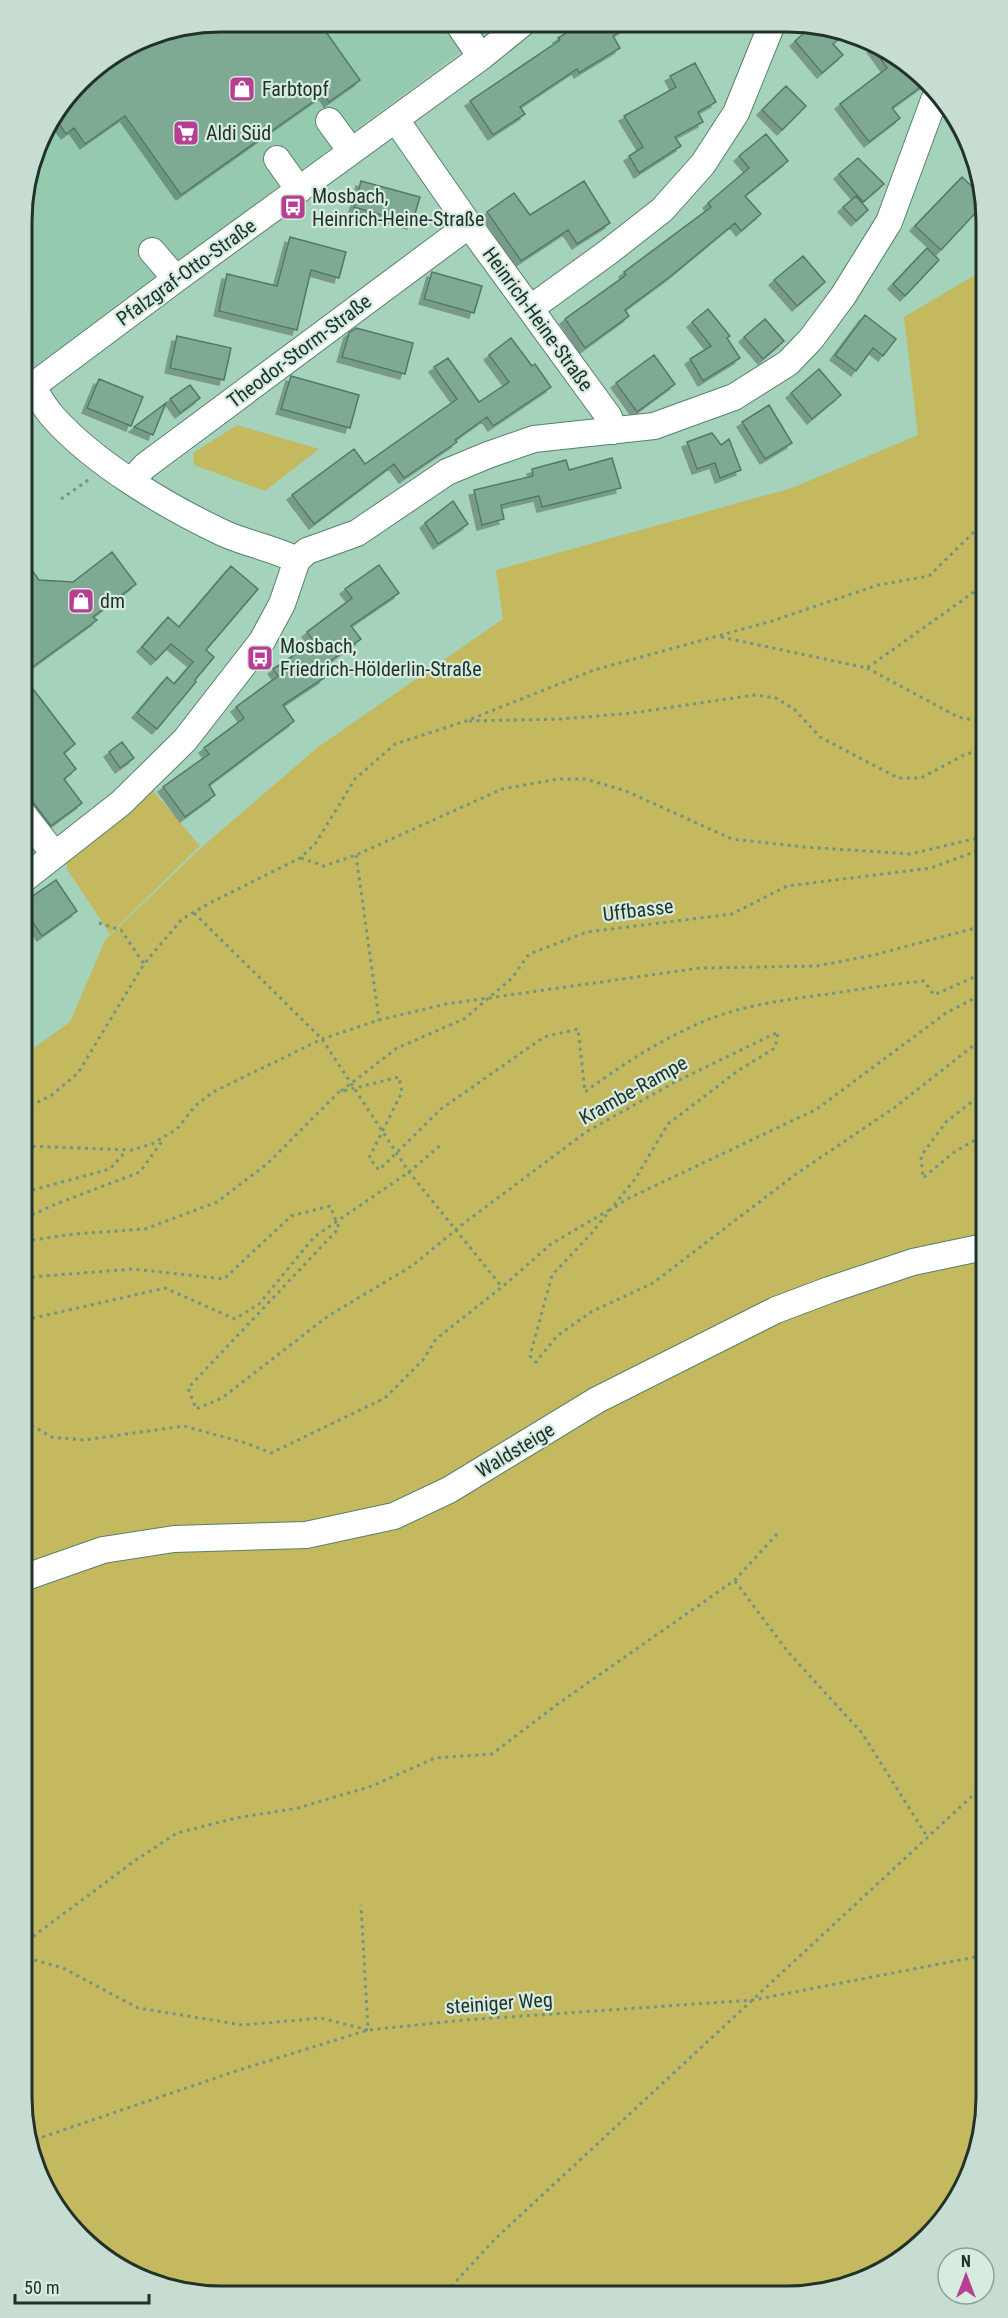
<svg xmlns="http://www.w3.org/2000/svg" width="1008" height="2318" font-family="'Roboto Condensed',sans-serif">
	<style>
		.built { fill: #95caae }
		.green { fill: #c4b95f }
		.building { fill: #7ea992; stroke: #517a66; stroke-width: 1.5; filter: url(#shadow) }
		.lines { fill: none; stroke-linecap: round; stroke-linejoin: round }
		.minor-casing { stroke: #57816c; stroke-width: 28 }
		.path { stroke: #729583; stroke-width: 3; stroke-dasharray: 3 4.5; stroke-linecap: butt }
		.minor { stroke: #fff; stroke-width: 26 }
		.labels { text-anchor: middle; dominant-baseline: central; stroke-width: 4.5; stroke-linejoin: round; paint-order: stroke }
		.poi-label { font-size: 20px; fill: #203229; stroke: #d6ece0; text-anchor: start }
		.street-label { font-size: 20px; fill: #203229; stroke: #d6ece0 }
		.rim { fill: none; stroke: #203229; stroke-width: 3 }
	</style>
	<defs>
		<filter id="shadow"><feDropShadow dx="-5" dy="5" stdDeviation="0" flood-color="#0004"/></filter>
	</defs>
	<rect width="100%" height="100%" fill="#a5d2ba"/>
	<path class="built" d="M221,21L500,23L22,376L21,207L41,133L89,71L144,36Z"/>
	<path class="green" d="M980,272L987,2111L972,2174L946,2219L899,2263L839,2290L182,2293L89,2247L48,2198L28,2149L24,1055L70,1022L105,940L202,847L318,747L503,619L496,570L792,488L918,435L904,317Z
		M237,425L319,449L265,491L194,465L193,453Z
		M151,788L200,846L110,934L67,869V859Z"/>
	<path class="building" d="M220,21L319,22L360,80L329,102L324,94L181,195L125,116L85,144L74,128L66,134L54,117L89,71L144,36Z
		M583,23L631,24L613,36L620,48L579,73L577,69L520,107L525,114L493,135L470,101L560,40L558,38Z
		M813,25H825L838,40L833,44L843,55L822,73L795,41Z
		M872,47L919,71L929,81L892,108L900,118L869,142L840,104L887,68Z
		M695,63L716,102L698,112L703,122L675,137L681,146L639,173L629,156L643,147L624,116L676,87L670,76Z
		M786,86L806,106L782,130L762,110Z
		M766,134L788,161L745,196L761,214L741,231L735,223L671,276L625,310L629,316L585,348L565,319L626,275L624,272L711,207L708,203L749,168L739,156Z
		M858,158L884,184L863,202L839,174Z
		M962,177L980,194V208L941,250L915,226Z
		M361,181L420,197L412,224L354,207Z
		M584,181L610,223L577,244L568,230L521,261L487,212L514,193L530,215Z
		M856,196L868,210L856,221L843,207Z
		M290,237L346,252L339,278L311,270L297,330L219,311L227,274L277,286Z
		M927,248L939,260L905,296L893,284Z
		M803,256L825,282L797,306L774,280Z
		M432,272L482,286L474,313L424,299Z
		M708,309L730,336L727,338L740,358L703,381L690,359L711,346L692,322Z
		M865,315L896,339L883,356L873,348L856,371L835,355Z
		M765,319L784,341L763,359L744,337Z
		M356,328L413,343L405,374L342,357L349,333Z
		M177,336L231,348L224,380L170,368Z
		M511,338L532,366L535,364L551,387L493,426L487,417L455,440L457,442L404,478L394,464L314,524L292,495L354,449L365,464L457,399L434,367L448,358L479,402L509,382L489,355Z
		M654,355L675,384L637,412L616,383Z
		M819,369L841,395L812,419L791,393Z
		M291,376L359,395L350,428L281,409Z
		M99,379L143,397L131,426L87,408Z
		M190,385L200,398L180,413L170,399Z
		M166,403L153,435L134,427Z
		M769,405L792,443L765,459L742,422Z
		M712,433L721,445L729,439L741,470L720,478L715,463L697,469L687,442Z
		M612,458L621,488L542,507L539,496L501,505L504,519L482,525L474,490L533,476L532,469L566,460L569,470Z
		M453,501L468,524L438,544L425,523Z
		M112,552L136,584L93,617L97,620L23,674V558L39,580L73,582Z
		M379,565L399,593L351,626L361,639L318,670L324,678L283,705L294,721L209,785L215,795L185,817L163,787L209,754L204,748L244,718L236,707L278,676L273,669L314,642L307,632L352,598L345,589Z
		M231,566L258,589L206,650L214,657L195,680L196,682L157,729L137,713L167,677L174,684L193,662L171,644L156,660L142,647L168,617L179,627Z
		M23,676L75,744L64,753L76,769L64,779L82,803L51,826L23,789Z
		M122,742L134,758L120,768L109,752Z
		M56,880L77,911L42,936L24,910V902Z"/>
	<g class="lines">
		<defs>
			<path id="minor" d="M457,22L481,57
				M396,120L469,225L609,417L613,431
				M329,121L351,151
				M277,159L299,190
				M152,251L176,279
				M531,308L607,253L662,210L703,164L736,113L772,24
				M32,387C39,397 45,408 53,417C95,464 166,506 223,533C247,544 273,548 297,560
				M22,394L176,279L481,57L523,23
				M131,481L145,466L469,225
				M297,560L307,551L357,533L447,472L488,455L534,439L654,426L734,397L788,363L811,339L843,296L889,222L934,100L939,93
				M23,814L55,855
				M24,879L121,803L185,740L262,641L282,604L297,560
				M26,1577L103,1550L174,1539L306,1535L394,1516L449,1490L597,1400L776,1310L829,1290L913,1262L984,1247"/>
		</defs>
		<use href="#minor" class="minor-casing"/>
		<path class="path" d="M61,499L91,478
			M721,637L867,668L981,587
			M867,668L958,717L982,722
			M469,721L562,719L632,713L754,695L776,698L794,709L820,737L898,778H921L964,755L982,749
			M356,855L379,1020
			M301,858L324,866L356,855L502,789L558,779H586L626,791L732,839L804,847L910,854L982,837
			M194,913L322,1039L409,1172L502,1287
			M99,923L121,930L144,964
			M341,1091L397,1048L464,1019L512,978L529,954L587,932L732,914L787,886L931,868L982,849
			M983,1093L946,1122L921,1156L923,1178L953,1153L983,1135
			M24,1109L52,1095L78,1073L144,964L182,919L208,904L300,858L315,844L355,779L395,744L466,721L594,670L772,621L878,585L929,576L981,525
			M25,1146L132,1150L152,1144L177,1129L195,1106L213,1092L322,1039L379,1020L446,1004L700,968L817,966L874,955L983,926
			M25,1192L110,1169L126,1151
			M615,1207L629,1198L817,1109L946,1013L983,994
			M25,1218L56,1204L140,1172L163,1140
			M25,1241L75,1234L145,1229L217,1202L267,1164L339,1092L399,1077L402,1092L369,1158L379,1170L441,1109L544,1037L578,1029L585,1092C623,1064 663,1038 707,1020C744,1005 790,999 829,994C861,989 892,984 924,981L934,995L972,978L983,976
			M25,1280L31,1277L133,1269L224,1279L291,1216L330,1206L339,1228L188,1388L196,1409L222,1398L328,1316L412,1266L463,1224L586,1132L675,1082L778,1032L775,1048L739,1070L668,1124L635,1179L590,1235L552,1275L530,1356L536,1362L557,1336L591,1312L653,1283L796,1174L894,1108L974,1045L983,1042
			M25,1320L165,1288L235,1319L259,1304L314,1237L409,1172L442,1144
			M25,1421L51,1437L84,1440L184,1426L249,1444L271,1453L385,1398L423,1360L436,1339L502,1287L551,1244L609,1210
			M735,1581L788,1652L862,1733L928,1838
			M27,1941L133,1862L177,1833L236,1818L298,1808L372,1786L435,1758L492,1754L559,1703L735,1580L778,1533
			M27,1958L63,1968L138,2008L243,2025L321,2018L368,2030L361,1905
			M28,2142L239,2070L368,2030L465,2020L753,2000L986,1955
			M446,2292L496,2238L985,1784"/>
		<use href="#minor" class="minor"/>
	</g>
	<defs>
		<symbol id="shop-square" viewBox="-11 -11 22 22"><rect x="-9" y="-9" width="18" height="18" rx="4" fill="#b73e92" stroke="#d6ece0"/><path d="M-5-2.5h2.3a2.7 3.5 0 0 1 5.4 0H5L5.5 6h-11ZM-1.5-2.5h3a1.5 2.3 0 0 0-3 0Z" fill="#fff"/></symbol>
		<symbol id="supermarket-square" viewBox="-11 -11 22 22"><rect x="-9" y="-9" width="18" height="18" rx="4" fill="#b73e92" stroke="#d6ece0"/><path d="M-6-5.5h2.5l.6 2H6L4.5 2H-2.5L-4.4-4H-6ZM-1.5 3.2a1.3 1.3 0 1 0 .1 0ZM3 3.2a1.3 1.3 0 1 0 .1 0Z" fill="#fff"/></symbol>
		<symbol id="bus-square" viewBox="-11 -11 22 22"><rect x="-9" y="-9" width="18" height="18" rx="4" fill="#b73e92" stroke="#d6ece0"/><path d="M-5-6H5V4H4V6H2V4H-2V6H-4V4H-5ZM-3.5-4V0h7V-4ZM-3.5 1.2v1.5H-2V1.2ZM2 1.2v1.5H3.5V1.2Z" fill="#fff"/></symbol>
	</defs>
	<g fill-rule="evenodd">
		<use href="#shop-square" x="227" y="74" width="30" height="30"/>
		<use href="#supermarket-square" x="171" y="118" width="30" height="30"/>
		<use href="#bus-square" x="278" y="192" width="30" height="30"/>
		<use href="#shop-square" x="66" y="586" width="30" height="30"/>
		<use href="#bus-square" x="245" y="643" width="30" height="30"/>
	</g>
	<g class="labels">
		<g class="poi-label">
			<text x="262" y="89">Farbtopf</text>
			<text x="206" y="133">Aldi Süd</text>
			<text x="312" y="196">Mosbach,<tspan x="312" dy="23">Heinrich-Heine-Straße</tspan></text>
			<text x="100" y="601">dm</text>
			<text x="280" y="646">Mosbach,<tspan x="280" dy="23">Friedrich-Hölderlin-Straße</tspan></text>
		</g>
		<g class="street-label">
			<text transform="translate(186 272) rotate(-36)">Pfalzgraf-Otto-Straße</text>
			<text transform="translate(538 319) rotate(54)">Heinrich-Heine-Straße</text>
			<text transform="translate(299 351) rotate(-37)">Theodor-Storm-Straße</text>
			<text transform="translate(638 910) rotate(-7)">Uffbasse</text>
			<text transform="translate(633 1090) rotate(-29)">Krambe-Rampe</text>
			<text transform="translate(515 1450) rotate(-31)">Waldsteige</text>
			<text transform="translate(499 2003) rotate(-4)">steiniger Weg</text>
		</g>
	</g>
	<path d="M0 0H1008V2318H0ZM221 32H787A189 189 0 0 1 976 221V2097A189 189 0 0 1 787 2286H221A189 189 0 0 1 32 2097V221A189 189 0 0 1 221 32Z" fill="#c7ddd1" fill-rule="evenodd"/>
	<path class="rim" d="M221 32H787A189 189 0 0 1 976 221V2097A189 189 0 0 1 787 2286H221A189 189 0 0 1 32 2097V221A189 189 0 0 1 221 32Z"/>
	<g transform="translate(966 2276)"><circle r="28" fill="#d6ece0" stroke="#8da297" stroke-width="1.5"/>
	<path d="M0-4.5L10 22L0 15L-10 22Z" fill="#b73e92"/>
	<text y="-9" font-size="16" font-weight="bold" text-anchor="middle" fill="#203229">N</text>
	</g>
	<path d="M15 2294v9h134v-9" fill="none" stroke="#203229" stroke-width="3"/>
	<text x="24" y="2294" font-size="18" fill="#203229" stroke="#d6ece0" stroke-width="4.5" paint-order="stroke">50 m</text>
</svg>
